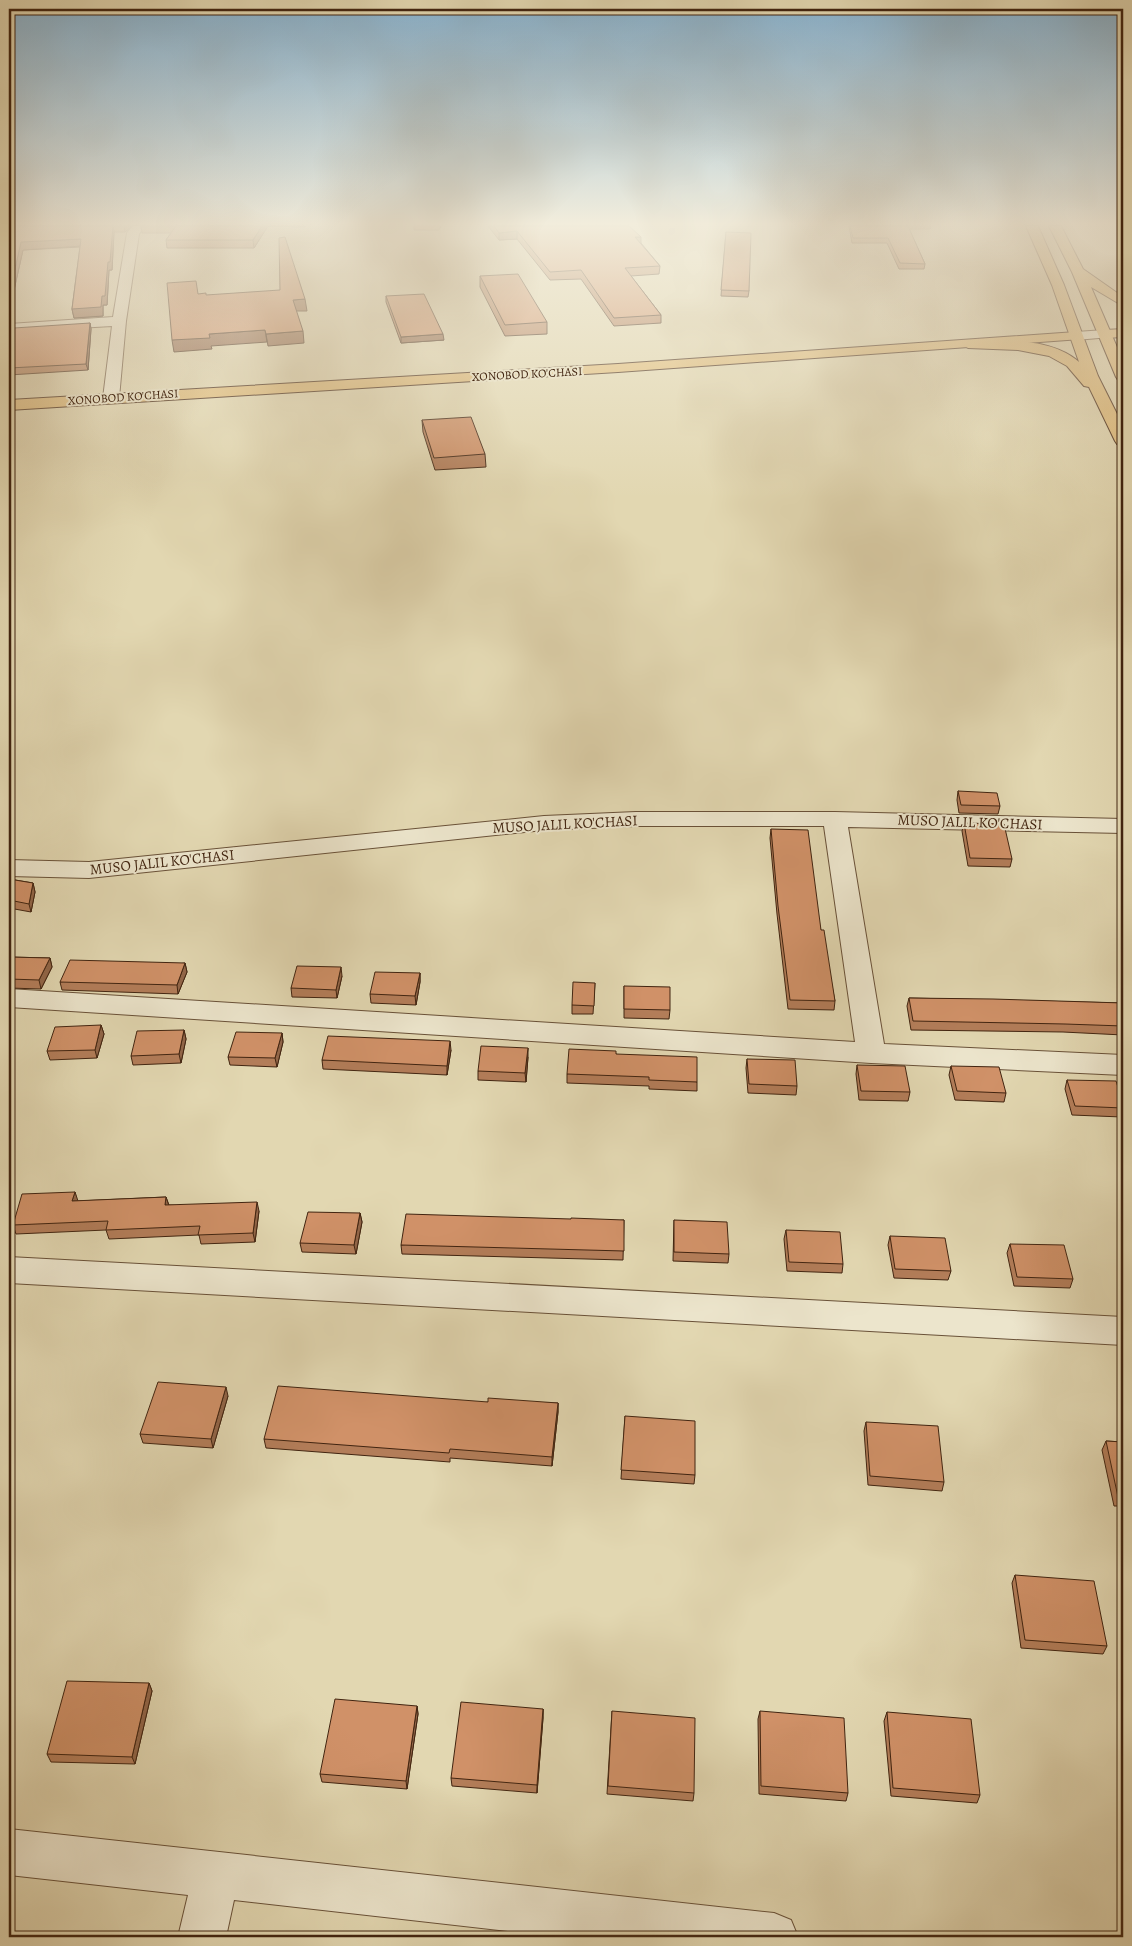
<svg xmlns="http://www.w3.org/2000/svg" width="1132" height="1946" font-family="Alegreya,serif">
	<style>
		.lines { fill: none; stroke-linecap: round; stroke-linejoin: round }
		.minor-casing { stroke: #695138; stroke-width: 2 }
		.major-casing { stroke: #412410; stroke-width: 2 }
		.highway-casing { stroke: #412410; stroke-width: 2 }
		.minor { fill: #ece5cc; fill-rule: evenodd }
		.major { fill: #e1bc78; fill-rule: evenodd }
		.highway { fill: #e1bc78; fill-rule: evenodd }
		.wall { fill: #b37d59; stroke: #412410 }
		.shaded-wall { fill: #926649; stroke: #412410 }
		.building { fill: #d09168; stroke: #412410 }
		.labels { text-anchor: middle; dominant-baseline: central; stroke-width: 4; stroke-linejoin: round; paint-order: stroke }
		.far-street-label { font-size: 12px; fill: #412410; stroke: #ece5cc }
		.street-label { font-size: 15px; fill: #412410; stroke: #ece5cc }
	</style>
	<rect width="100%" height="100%" fill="#e2d7b1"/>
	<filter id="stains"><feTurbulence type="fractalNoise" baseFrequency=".004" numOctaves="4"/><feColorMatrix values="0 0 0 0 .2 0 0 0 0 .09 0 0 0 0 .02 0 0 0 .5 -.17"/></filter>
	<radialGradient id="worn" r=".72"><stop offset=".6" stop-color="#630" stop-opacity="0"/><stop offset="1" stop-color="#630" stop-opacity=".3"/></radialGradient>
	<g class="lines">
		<defs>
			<path id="minor" d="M133,226H145L139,234L126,321L119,398L116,401H106L103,398L112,326L9,332V324L113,317L127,233Z
				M1105,330L1110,331L1112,334L1110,337L1076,340L1069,336L1076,332Z
				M636,812H835L1123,819V833L848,827L884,1044L1123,1055V1075L871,1063L9,1007V989L855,1042L824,826H636L544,830L89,878L9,876V860L89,862L544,816Z
				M9,1257L1123,1317V1345L9,1283Z
				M9,1829L774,1913L791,1920L798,1937H561L234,1900L226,1937H178L188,1895L9,1875Z"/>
			<path id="major" d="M1123,329V337L1105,338L1098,334L1105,330Z
				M1076,332L1083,336L1081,339L618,372L9,410V400L618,364Z"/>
			<path id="highway" d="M1026,226H1038L1064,285L1098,376L1123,426V446L1117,444L1115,441L1089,387L1084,386L1067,366L1049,356L1018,350L968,348L961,344L968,340C1003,341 1051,337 1079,362L1052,285Z
				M1049,226H1061L1083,269L1123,297V306L1091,287L1123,361V381L1118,380L1116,377L1072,272Z"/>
		</defs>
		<use href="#minor" class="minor-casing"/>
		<use href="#major" class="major-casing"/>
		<use href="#highway" class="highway-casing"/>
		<use href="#minor" class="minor"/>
		<use href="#major" class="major"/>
		<use href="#highway" class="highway"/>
	</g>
	<path class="wall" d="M9,226H132L125,232H114L112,270H109L107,305H103V316L74,318L72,309L80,247L23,250L12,299L9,298Z
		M141,226H305V227L268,226L254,248H167L166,240L171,233H142Z
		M414,226H441L439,230H414Z
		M488,226H629L641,243L660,266L659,274L631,276L661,315V323L614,326L581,279L550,280L517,239L499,240Z
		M849,226H931L930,229H909L925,264L924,269H899L887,243H852Z
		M726,232L749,291L748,297L721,296Z
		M480,276L547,322V334L505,336L480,287Z
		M386,296L444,340L401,343L386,302Z
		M90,323L91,329L88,370L9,375V347Z
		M422,420L485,454L486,467L435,470L423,432Z
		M958,791L1000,806L998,814L959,813L957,800Z
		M1122,791H1123V808L1120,799Z
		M964,823L1012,859L1010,867L968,866L962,831Z
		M771,829L821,930L835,1001L834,1010L788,1009L777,914L770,838Z
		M9,879L33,883L35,892L31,912L9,908Z
		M9,957L50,958L52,967L41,989L9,988Z
		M185,963L187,972L178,994L62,990L60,982Z
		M420,973V982L416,1005L371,1003L370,994Z
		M342,976L337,998L292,997L291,988Z
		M595,983L593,1014H572V1005Z
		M624,986L670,1010L669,1019L624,1018Z
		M909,998L1123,1003V1035L1063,1032L911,1030L907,1006Z
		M101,1025L104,1034L97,1058L50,1060L47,1051Z
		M184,1030L186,1039L181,1063L133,1065L131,1056Z
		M282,1033L283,1042L277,1067L230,1065L228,1057Z
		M451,1050L447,1075L323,1069L322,1060Z
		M616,1054L697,1082V1091L649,1089V1086L567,1083V1074Z
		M528,1057L526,1082L478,1080V1071Z
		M747,1059L797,1086L796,1095L748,1093L746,1068Z
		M857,1065L910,1092L908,1101L859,1100L856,1074Z
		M951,1066L1006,1093L1004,1102L955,1100L949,1075Z
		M1067,1080L1123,1103V1112L1122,1117L1072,1115L1065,1089Z
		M75,1192L77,1201L166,1197L169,1205L259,1211L255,1242L201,1244L199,1235L109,1239L106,1230L16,1234L13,1225Z
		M360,1213L362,1222L356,1254L302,1252L300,1243Z
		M624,1220L623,1260L402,1254L401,1245Z
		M674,1220L729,1254L728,1263L673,1261Z
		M786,1230L843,1264L842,1273L787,1271L784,1239Z
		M890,1236L951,1271L948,1280L894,1278L888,1245Z
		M1010,1244L1073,1279L1070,1288L1014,1286L1007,1253Z
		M228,1396L213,1448L143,1443L140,1434Z
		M488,1402L558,1403V1412L552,1466L450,1458V1462L266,1448L264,1439Z
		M625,1416L695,1475L694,1484L621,1479Z
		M866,1422L944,1482L942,1491L868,1485L864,1431Z
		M1106,1441L1123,1442V1506H1114L1102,1450Z
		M1015,1575L1107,1646L1103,1654L1021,1648L1012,1583Z
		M149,1683L152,1691L135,1764L51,1762L47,1754Z
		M417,1706L418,1714L407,1789L322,1782L320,1774Z
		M543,1709V1718L537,1793L452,1786L451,1778Z
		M612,1711L694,1793L693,1801L607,1794Z
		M760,1711L848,1793L846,1801L759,1794L758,1719Z
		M887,1712L980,1795L977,1803L891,1796L884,1721Z"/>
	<path class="shaded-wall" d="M113,226L114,232L112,270H109L107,305H103V316L74,318L72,309L102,296Z
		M124,226H132L125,232Z
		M262,226H268L254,248L253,240Z
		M517,231V239L499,240V233Z
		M635,237H641V245Z
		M81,239L82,246L23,250L12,299L10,291L21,242Z
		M305,299L307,311H295L293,300Z
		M90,323L91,329L88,370L86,364Z
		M265,330L267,342L211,346L212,349L174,352L172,340L209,334Z
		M303,331L304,343L268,346L266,334Z
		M443,334L444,340L401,343V337Z
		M33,883L35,892L31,912L29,904Z
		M50,958L52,967L41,989L39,980Z
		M185,963L187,972L178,994L177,985Z
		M341,967L342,976L337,998L336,990Z
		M420,973V982L416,1005L415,996Z
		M101,1025L104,1034L97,1058L95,1050Z
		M184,1030L186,1039L181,1063L179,1054Z
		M282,1033L283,1042L277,1067L275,1058Z
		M450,1041L451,1050L447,1075V1066Z
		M528,1048V1057L526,1082L525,1073Z
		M75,1192L78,1201H72Z
		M166,1197L169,1206L165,1205Z
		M257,1202L259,1211L255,1242L253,1233Z
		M360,1213L362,1222L356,1254L354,1245Z
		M226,1387L228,1396L213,1448L211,1439Z
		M558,1403V1412L552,1466V1457Z
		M10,1674L14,1682L9,1701V1679Z
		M149,1683L152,1691L135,1764L132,1757Z
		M417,1706L418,1714L407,1789L406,1781Z
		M543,1709V1718L537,1793V1785Z"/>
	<path class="building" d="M9,226H113L110,262H108L105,296H102L101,307L72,309L81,239L21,242L10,291H9Z
		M176,226H262L253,240H166Z
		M494,226H629L641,237H635L660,266L625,268L661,315L614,318L581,270L550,272L517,231L499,233Z
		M850,226H908L925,264L900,263L888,238H853Z
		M726,232L751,233L749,291L721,290Z
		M285,237L305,299L293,300L303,331L266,334L265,330L209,334L210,338L172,340L167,283L196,281L198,294L206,293V295L280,290L279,238Z
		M518,274L547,322L505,325L480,276Z
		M424,294L443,334L401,337L386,296Z
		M90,323L86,364L9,368V347L14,328Z
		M471,417L485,454L434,458L422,420Z
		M958,791L997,793L1000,806L961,805Z
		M964,823L1004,824L1012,859L970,858Z
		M771,829L808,830L821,930H824L835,1001L790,1000L778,906Z
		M9,879L33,883L29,904L9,900Z
		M9,957L50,958L39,980L9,979Z
		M70,960L185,963L177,985L60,982Z
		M297,966L341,967L336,990L291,988Z
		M375,972L420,973L415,996L370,994Z
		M573,982L595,983L594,1006L572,1005Z
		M624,986L670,987V1010L624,1009Z
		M909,998L993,999L1123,1003V1026L1065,1024L913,1021Z
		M101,1025L95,1050L47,1051L55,1027Z
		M184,1030L179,1054L131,1056L137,1031Z
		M236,1032L282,1033L275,1058L228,1057Z
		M328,1036L450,1041L447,1066L322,1060Z
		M481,1046L528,1048L525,1073L478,1071Z
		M569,1049L616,1051V1054L697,1057V1082L649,1080V1077L567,1074Z
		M747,1059L795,1060L797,1086L749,1084Z
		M857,1065L905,1066L910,1092L861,1091Z
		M951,1066L999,1067L1006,1093L957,1091Z
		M1067,1080L1116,1081L1123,1103V1108L1075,1106Z
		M75,1192L72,1201L166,1197L165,1205L257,1202L253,1233L198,1235L200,1226L106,1230L108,1221L13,1225L22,1194Z
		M308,1212L360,1213L354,1245L300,1243Z
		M406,1214L571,1219V1218L624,1220V1251L401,1245Z
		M674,1220L727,1222L729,1254L674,1252Z
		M786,1230L840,1232L843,1264L789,1262Z
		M890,1236L945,1238L951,1271L895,1269Z
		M1010,1244L1064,1245L1073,1279L1017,1277Z
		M158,1382L226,1387L211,1439L140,1434Z
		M278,1386L488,1402V1398L558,1403L552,1457L450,1449L449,1453L264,1439Z
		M625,1416L695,1421V1475L621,1470Z
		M866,1422L938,1426L944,1482L870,1476Z
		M1106,1441L1123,1442V1498L1118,1497Z
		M1015,1575L1094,1581L1107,1646L1025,1640Z
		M67,1681L149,1683L132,1757L47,1754Z
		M335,1699L417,1706L406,1781L320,1774Z
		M461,1702L543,1709L537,1785L451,1778Z
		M612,1711L695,1718L694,1793L608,1786Z
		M760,1711L844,1718L848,1793L761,1786Z
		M887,1712L971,1719L980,1795L893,1788Z"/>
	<linearGradient id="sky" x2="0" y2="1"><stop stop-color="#88b5d4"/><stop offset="0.45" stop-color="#f2eddc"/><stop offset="1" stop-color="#f2eddc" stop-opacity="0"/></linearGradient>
	<rect width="1132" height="498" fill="url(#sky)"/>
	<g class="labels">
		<g class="far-street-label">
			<text transform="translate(527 374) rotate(-3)">XONOBOD KO'CHASI</text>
			<text transform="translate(123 397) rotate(-4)">XONOBOD KO'CHASI</text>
		</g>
		<g class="street-label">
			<text transform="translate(970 822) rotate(2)">MUSO JALIL KO'CHASI</text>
			<text transform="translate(565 824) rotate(-3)">MUSO JALIL KO'CHASI</text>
			<text transform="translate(162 862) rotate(-6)">MUSO JALIL KO'CHASI</text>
		</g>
	</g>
	<rect width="1132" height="1946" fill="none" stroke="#e2d7b1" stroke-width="30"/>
	<rect x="10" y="10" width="1112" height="1926" fill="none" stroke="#412410" stroke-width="2.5"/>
	<rect x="15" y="15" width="1102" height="1916" fill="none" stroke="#412410"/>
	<rect width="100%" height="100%" filter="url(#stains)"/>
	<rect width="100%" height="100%" fill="url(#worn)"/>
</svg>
